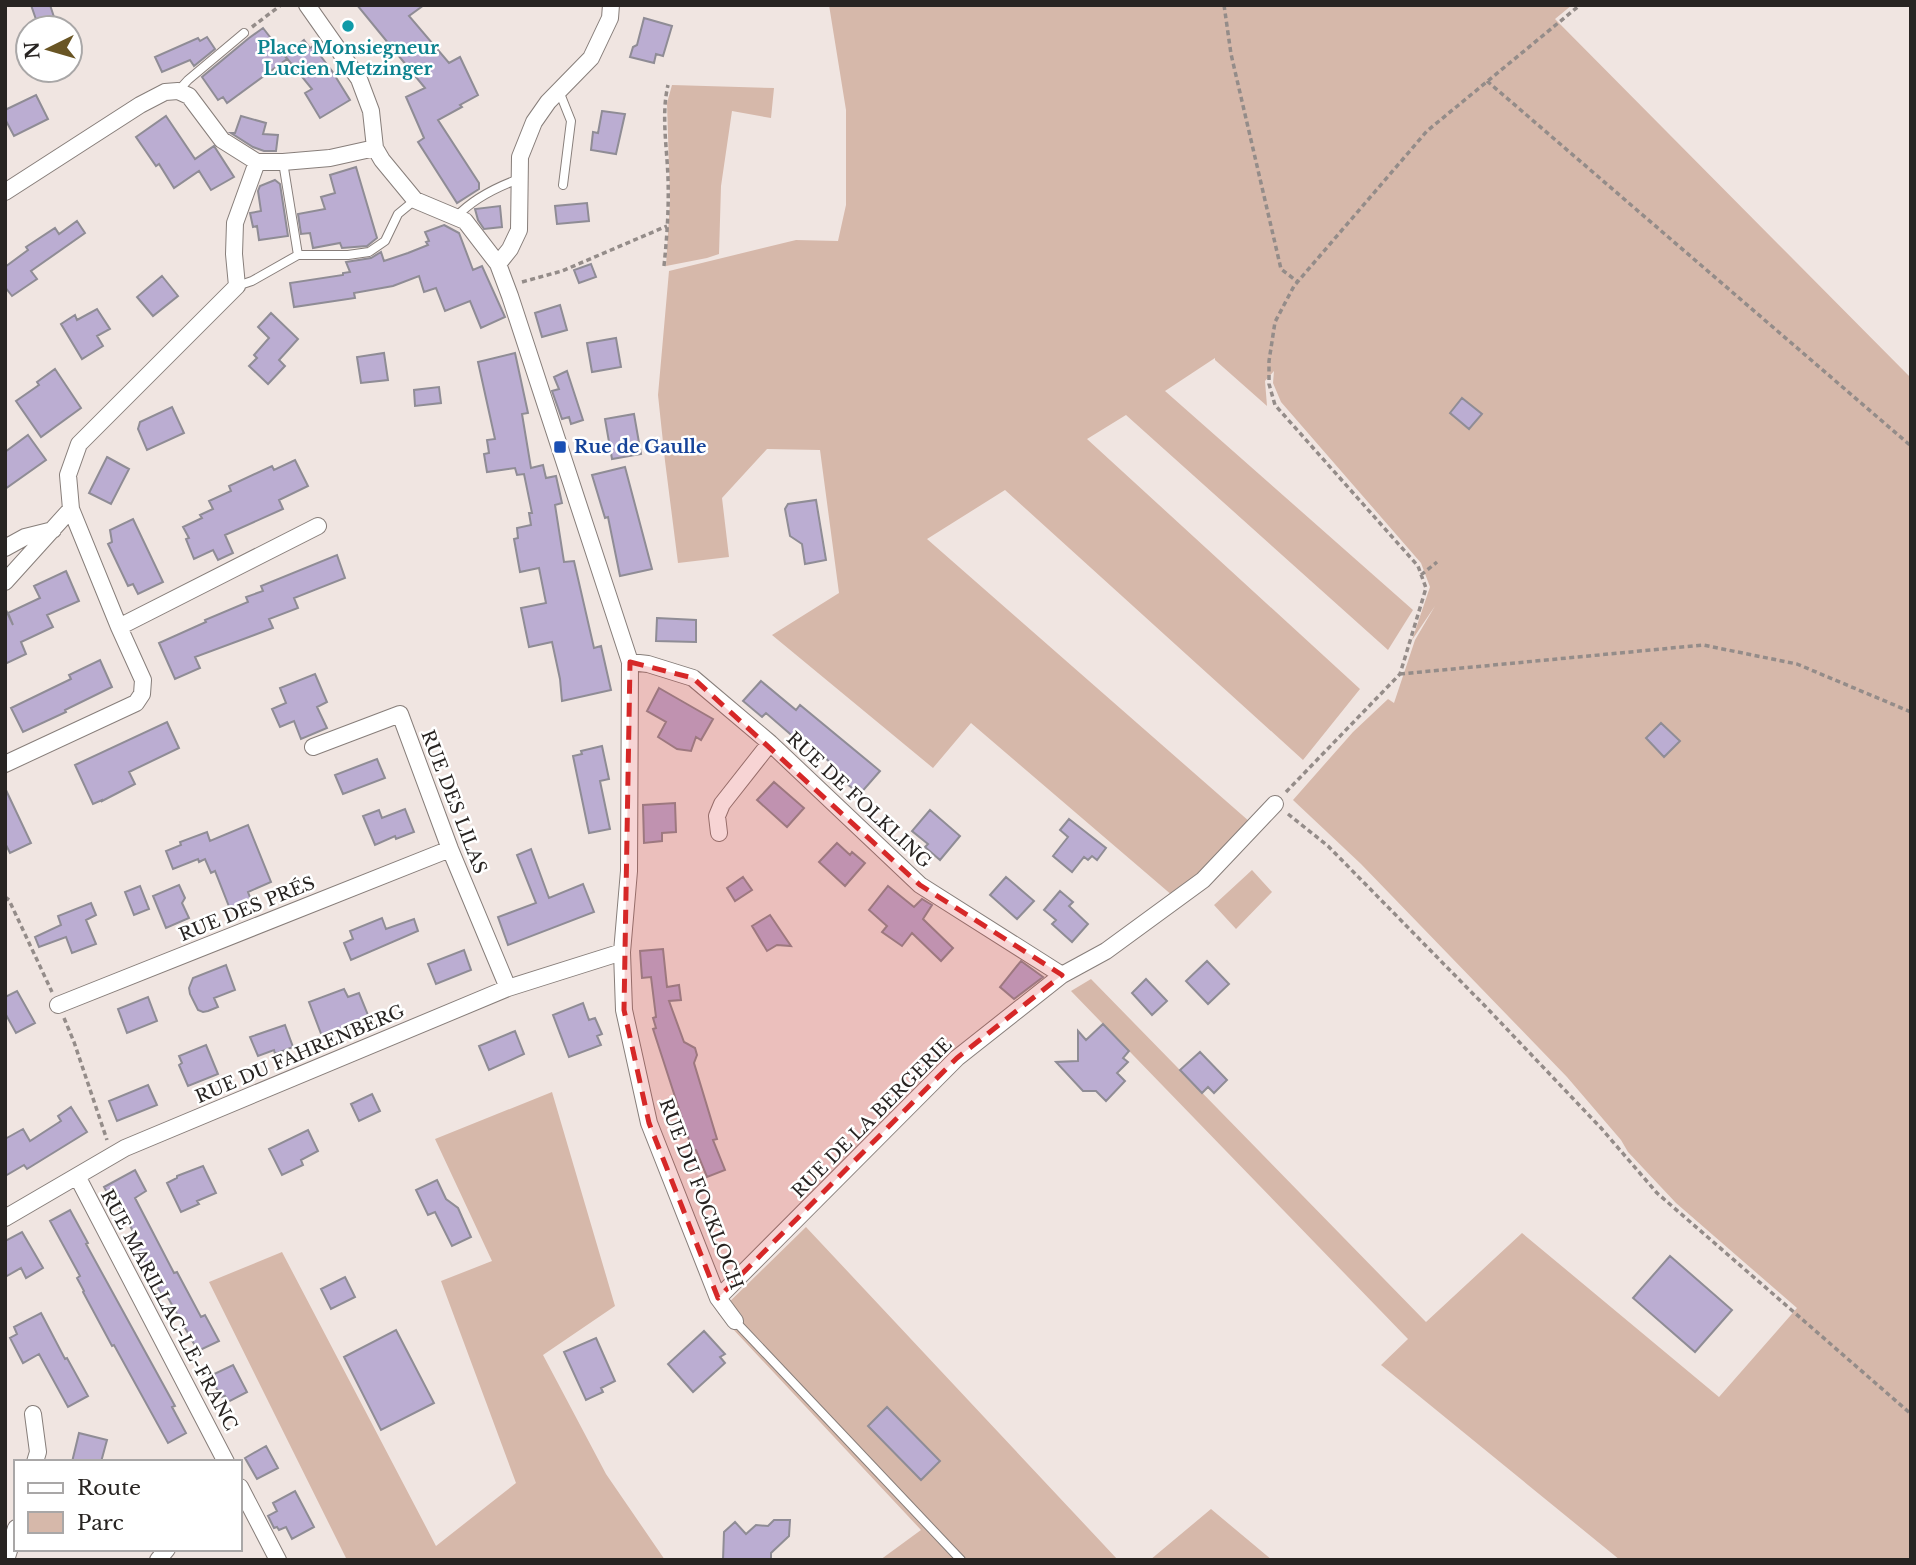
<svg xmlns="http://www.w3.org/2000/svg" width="1916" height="1565" font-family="'Libre Baskerville',serif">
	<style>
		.green { fill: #d6b8aa }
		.building { fill: #bbadd2; stroke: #8f8c95; stroke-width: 2 }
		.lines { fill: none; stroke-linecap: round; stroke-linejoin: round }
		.lane-casing { stroke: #877e7a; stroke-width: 10 }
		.street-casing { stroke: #877e7a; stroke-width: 18 }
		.path { stroke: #948c89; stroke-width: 3.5; stroke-dasharray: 5 3.5; stroke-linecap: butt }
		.lane { stroke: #fff; stroke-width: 8 }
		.street { stroke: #fff; stroke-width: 16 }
		.marked { fill: #d62828; fill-opacity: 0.2; stroke: #d62828; stroke-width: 5; stroke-dasharray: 14 9; stroke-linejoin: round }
		.culture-dot { fill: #0f9aa8; stroke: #fff; stroke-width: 2.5 }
		.transit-dot { fill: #1a4fb4; stroke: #fff; stroke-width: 2.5 }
		.labels { text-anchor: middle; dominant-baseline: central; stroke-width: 5; stroke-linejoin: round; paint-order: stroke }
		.culture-label { font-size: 18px; font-weight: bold; fill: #0d838f; stroke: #fff }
		.transit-label { font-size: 18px; font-weight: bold; fill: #164399; stroke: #fff; text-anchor: start }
		.street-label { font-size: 18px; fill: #282422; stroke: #fff }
	</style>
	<rect width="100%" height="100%" fill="#f0e5e1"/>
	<path class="green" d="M829,5H1572L1555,19L1911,378V1560H1620L1381,1365L1408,1339L1071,991L1091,979L1426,1322L1522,1233L1719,1397L1797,1308L1676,1203L1628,1152L1621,1140L1567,1077L1361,864L1293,800L1353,732L1388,699L1394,703L1415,640L1435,606L1412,640L1430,587L1421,563L1281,402L1273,383L1274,371L1265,381L1267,406L1215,360V358L1165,391L1413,610L1388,650L1126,415L1087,439L1360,689L1303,760L1005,490L927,539L1250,822L1200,875L1173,896L971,723L933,768L772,635L839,593L820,450L767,449L722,498L729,557L678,563L665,461L658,395L669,271L796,240L838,241L846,205V110Z
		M672,85L774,88L771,118L732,111L721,186L719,254L707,258L666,266L670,201L667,103Z
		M1252,870L1272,892L1236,929L1214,905Z
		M552,1092L615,1306L543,1355L606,1474L665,1560H347L209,1282L282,1252L436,1546L516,1483L441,1281L492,1261L435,1139Z
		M806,1227L1118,1560H880L921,1530L718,1313Z
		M1211,1509L1272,1560H1150Z"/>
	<path class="building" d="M31,5H50L56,23L39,28Z
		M357,5H424L409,16L449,63L460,57L478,95L460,105L462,107L438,120L479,183V189L457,203L418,142L424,138L406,97L425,88Z
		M644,18L672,26L663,56L656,54L654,63L630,57L633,47L637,45Z
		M263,28L287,59L227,103L223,97L218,100L202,77L249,38Z
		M207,37L215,49L194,66L190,60L162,72L155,57L198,38L200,41Z
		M304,40L310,48L313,46L332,71L350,100L320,118L305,93L312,89L285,56Z
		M36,95L48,119L14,136L5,119V110Z
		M602,111L625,114L616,154L591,150L593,132L598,133Z
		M166,116L195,159L214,146L234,177L211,190L199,171L174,188L159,164L156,166L136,137Z
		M241,116L266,123L263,134L278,135L276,151H264L253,147L231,133H235Z
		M356,167L377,238L367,246L342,248L340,243L313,248L310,233L301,234L298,214L325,209L321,197L335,193L330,175Z
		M275,180L280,184L288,236L259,240L257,226L253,227L250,213L261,211L258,191L260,186Z
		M587,203L589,221L557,224L555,206Z
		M500,206L502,227L484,229L478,220L475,209Z
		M77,221L85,233L31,271L37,279L12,296L5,287V267L28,250L26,247L55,228L59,234Z
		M444,225L459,233L473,270L482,266L505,317L481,328L470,301L445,311L436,288L424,292L419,276L393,286L354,293L355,298L294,307L290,283L343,275V273L350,272L346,262L371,258L381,252L384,261L408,253L428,245L426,242L429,241L425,232Z
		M591,264L596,277L579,283L574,270Z
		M162,276L178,296L153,316L137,297Z
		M560,305L567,330L542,337L535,313Z
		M97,309L110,329L97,336L103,346L82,359L61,324L75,315L77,320Z
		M271,313L298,339L279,360L285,366L268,384L249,366L257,358L254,355L269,338L258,327Z
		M616,338L621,367L592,372L587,343Z
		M384,353L388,380L361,383L357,357Z
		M515,353L528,413L522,414L531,468L543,465L546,478L556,476L562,503L555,505L564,562L574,561L594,648L601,646L611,690L562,701L560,679L552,642L529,647L521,608L546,603L539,568L520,572L514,539L518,538L517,528L531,525L529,513H532L524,474L517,475L515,468L487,472L484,454L489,453L487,440L495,439L478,362Z
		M55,369L81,408L41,437L16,401L39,385L37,382Z
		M567,371L583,420L571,424L569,417L562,419L552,391L559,389L554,377Z
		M439,387L441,403L415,406L414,390Z
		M1462,398L1482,414L1469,429L1450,413Z
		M172,407L184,433L147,450L138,429L140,422Z
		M634,414L641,454L612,459L605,419Z
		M28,435L46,460L5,489V452Z
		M107,457L129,469L111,504L89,493Z
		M295,460L308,486L279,500L283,509L225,535L233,553L218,560L213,550L194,559L186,539L189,538L183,527L202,518L200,515L213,509L209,501L231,491L229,486L272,466L274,470Z
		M625,467L652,569L620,576L608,517L605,518L592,475Z
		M816,500L826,560L805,564L802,544L790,536L785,509L788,504Z
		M133,519L163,582L138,594L133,584L128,586L108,544L112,542L110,530Z
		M337,555L345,578L294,598L298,608L269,619L273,628L195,657L200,668L175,679L159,643L206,622L205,620L248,602L246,597L263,591L261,586Z
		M66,571L79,601L47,615L53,627L21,642L26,654L5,664V608L13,625L8,613L40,598L34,586Z
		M657,618L696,620V642L656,641Z
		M100,660L112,687L65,710L66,712L23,732L11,708L71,679L69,675Z
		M315,674L327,702L317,707L327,728L301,739L294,721L280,727L272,709L286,703L280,688Z
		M761,681L796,710L800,705L880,771L860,794L843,781L845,778L830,765L832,764L799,735L796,739L766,713L762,717L743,701Z
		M659,688L713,719L701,740L696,737L691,751L677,749L658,737L666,722L647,711Z
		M167,722L179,748L129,772L135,784L102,801V800L93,804L75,765Z
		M1661,723L1680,741L1664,757L1646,738Z
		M602,746L609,779L600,781L610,829L589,833L573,756L582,754L581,751Z
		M377,759L385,778L343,794L335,775Z
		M774,782L804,808L787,827L757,800Z
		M5,788L31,843L10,853L5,843Z
		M675,803L676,832L662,833V841L644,843L643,805Z
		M405,809L414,832L396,839L395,836L375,845L363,816L379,810L382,818Z
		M930,810L960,836L940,860L925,847L928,844L912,831Z
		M1069,819L1106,848L1097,860L1092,856L1088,860L1084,857L1072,872L1053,856L1068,837L1060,830Z
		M248,825L271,882L248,892L251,900L230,909L215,871L211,873L205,859L199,862L198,859L173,869L166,851L181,845L180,842L207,832L210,841Z
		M837,843L850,855L852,852L865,863L845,886L819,862Z
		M531,849L549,898L583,884L594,912L508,945L498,917L536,903L517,855Z
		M743,877L752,890L735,901L727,888Z
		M1006,877L1034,901L1017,919L990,895Z
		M179,885L185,898L182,903L189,918L166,928L153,896Z
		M140,886L149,909L134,915L125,892Z
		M888,886L914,907L922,899L932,905L923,919L953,948L941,961L912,933L902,946L882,932L887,926L869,910Z
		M1060,891L1073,902L1069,906L1088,924L1072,942L1052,924L1056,920L1044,910Z
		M91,903L96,915L86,920L96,944L72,953L66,937L39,947L35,937L61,925L58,916Z
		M770,915L791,946L777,945L767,951L752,926Z
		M382,918L386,929L414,919L418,931L351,960L344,943L353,939L350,931Z
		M663,949L667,987L679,985L681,1000L669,1001L684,1042L695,1048L697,1055L694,1063L717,1139L713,1140L725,1170L707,1177L696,1150L692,1149L653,1029L656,1028L653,1018L656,1017L651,977L642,978L640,951Z
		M464,950L471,970L436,984L428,964Z
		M1021,961L1043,977L1014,999L1000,987Z
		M1207,961L1229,984L1208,1004L1186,981Z
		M226,965L235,990L214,998L218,1007L208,1011L203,1012L198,1010L190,994L189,988L193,978Z
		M1146,979L1167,1001L1152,1015L1132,993Z
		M344,989L348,997L359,993L370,1020L323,1039L309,1002Z
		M17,991L35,1023L16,1033L5,1013V997Z
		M148,997L157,1021L127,1033L118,1009Z
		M583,1003L589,1020L595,1018L602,1034L597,1036L601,1045L569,1057L553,1015Z
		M1103,1024L1129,1051L1123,1058L1128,1062L1117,1073L1125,1081L1106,1101L1096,1091H1083L1056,1062L1078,1061V1031L1086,1040Z
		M285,1025L293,1047L275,1054L274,1050L258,1056L250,1037Z
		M515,1031L524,1054L489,1070L479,1046Z
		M206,1045L218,1074L188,1086L179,1065L182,1063L179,1056Z
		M1200,1052L1227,1080L1214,1093L1208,1087L1202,1093L1180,1070Z
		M148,1085L157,1105L117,1121L109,1101Z
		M372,1094L380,1111L359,1121L351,1104Z
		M71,1107L87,1132L27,1169L24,1165L5,1176V1139L23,1129L30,1141L61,1121L58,1116Z
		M308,1130L318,1151L301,1160L303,1165L282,1175L269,1149Z
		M203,1166L216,1193L197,1201L199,1204L181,1212L167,1183L177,1178V1176Z
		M135,1170L146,1191L135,1198L174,1273L177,1272L201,1317L205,1315L219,1341L198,1351L167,1296L163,1298L131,1234L134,1233L119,1206L116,1208L104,1187Z
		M437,1180L446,1199L458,1208L471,1237L452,1246L435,1212L428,1215L416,1190Z
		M70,1210L88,1243L86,1244L175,1406L172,1407L186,1433L168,1443L114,1345L112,1346L83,1292L84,1291L77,1278L80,1276L50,1221Z
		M22,1232L43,1268L26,1278L21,1268L5,1277V1241Z
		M1670,1256L1732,1310L1695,1352L1633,1298Z
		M345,1277L355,1297L331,1309L321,1289Z
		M41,1313L65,1359L67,1358L88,1396L68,1407L39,1354L23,1363L10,1338L17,1334L14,1327Z
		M396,1330L434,1403L381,1430L344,1357Z
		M704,1331L725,1354L720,1357L725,1363L693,1392L668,1364Z
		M596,1338L615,1381L601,1388L603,1392L586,1400L564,1352Z
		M233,1365L247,1392L228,1402L225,1396L221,1397L210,1376Z
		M887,1407L940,1461L921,1480L868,1426Z
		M79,1433L107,1440L101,1462H72Z
		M266,1446L278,1468L257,1479L245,1458Z
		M295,1491L314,1527L292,1539L286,1527L279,1530L277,1527L274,1528L268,1516L277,1511L273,1503Z
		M774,1520H790L789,1536L771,1553V1560H723L724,1532L735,1522L746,1534L756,1525L768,1526Z"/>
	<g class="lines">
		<defs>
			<path id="lane" d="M178,91L188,80L244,33
				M559,91L571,121L563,185
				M283,162L298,255
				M456,217C472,200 497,187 519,179
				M237,286L252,281L298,255H348L369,252L385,241L398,214L415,200
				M735,1321L961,1560"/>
			<path id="street" d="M307,5L359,79L371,111L375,148L382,160L415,200L465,221L498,264L510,296L630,662L629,871L622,952L624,1010L649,1123L718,1298L735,1321
				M5,192L140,105L165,92L178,91L189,96L222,140L257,162H283L330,158L375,148
				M498,264L510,249L519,230L520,157L534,122L548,102L591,58L610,18L611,5
				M5,548L25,537L53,530
				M5,582L71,509L68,475L79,444L237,286L234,254L235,223L257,162
				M119,627L318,526
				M630,662L648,664L693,678L770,743L920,885L1062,975
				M313,747L400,714L450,849L508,988
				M5,764L136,703L142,694L143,680L119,627L71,509
				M719,833L717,816L722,804L770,743
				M58,1005L450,849
				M77,1176L226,1462
				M5,1218L125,1148L508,988L622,952
				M718,1298L957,1058L1062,975L1106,951L1203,880L1275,804
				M33,1414L38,1452L35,1462
				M240,1487L278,1560
				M6,1560L16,1528
				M158,1560L167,1549"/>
		</defs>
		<use href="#lane" class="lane-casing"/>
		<use href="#street" class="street-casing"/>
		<path class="path" d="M1224,5L1231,54L1281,269L1298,282
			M252,27L281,5
			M1487,81L1911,446
			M664,266C667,237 669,208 668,178C667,147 661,115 668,85
			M522,282L562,271L667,226
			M1421,575L1437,562
			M1400,674L1703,645L1797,664L1911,712
			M1286,792L1400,674L1426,588L1418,566L1275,405L1269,384V361L1275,322L1294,286L1427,131L1580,5
			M1288,814L1328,846L1485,1006L1601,1128L1657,1193L1911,1414
			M5,897L9,900L52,992
			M64,1018L74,1042L107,1140"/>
		<use href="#lane" class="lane"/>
		<use href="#street" class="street"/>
	</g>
	<path class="marked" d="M630,662L693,678L920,885L1062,975L957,1058L718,1298L649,1123L624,1010Z"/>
	<circle class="culture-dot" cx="348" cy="26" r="7"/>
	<rect class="transit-dot" x="553" y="440" width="14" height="14" rx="3.5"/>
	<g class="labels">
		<g class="culture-label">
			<text x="348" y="48">Place Monsiegneur<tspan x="348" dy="21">Lucien Metzinger</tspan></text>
		</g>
		<g class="transit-label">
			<text x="574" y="447">Rue de Gaulle</text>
		</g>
		<g class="street-label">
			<text transform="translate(859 800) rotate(43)">RUE DE FOLKLING</text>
			<text transform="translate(454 802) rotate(69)">RUE DES LILAS</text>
			<text transform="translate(247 909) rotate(-22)">RUE DES PRÉS</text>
			<text transform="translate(300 1054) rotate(-23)">RUE DU FAHRENBERG</text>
			<text transform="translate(872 1118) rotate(-45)">RUE DE LA BERGERIE</text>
			<text transform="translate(701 1194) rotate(69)">RUE DU FOCKLOCH</text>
			<text transform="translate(169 1310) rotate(62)">RUE MARILLAC-LE-FRANC</text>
		</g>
	</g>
	<rect width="1916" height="1565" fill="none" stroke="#282422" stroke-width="14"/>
	<rect x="14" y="1460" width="228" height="91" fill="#ffffff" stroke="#a9a7a7" stroke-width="2"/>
	<rect x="28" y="1483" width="35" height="10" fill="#ffffff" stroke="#a9a7a7" stroke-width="2"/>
	<text x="77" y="1495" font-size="21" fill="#282422">Route</text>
	<rect x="28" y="1512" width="35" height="21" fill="#d6b8aa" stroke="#a9a7a7" stroke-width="2"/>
	<text x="77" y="1530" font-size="21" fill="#282422">Parc</text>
	<g transform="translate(49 49) rotate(265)"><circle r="33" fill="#ffffff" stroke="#a9a7a7" stroke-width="2"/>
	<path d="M0-5L12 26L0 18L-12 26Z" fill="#695524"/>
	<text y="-10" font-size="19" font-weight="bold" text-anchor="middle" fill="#282422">N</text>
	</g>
</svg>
